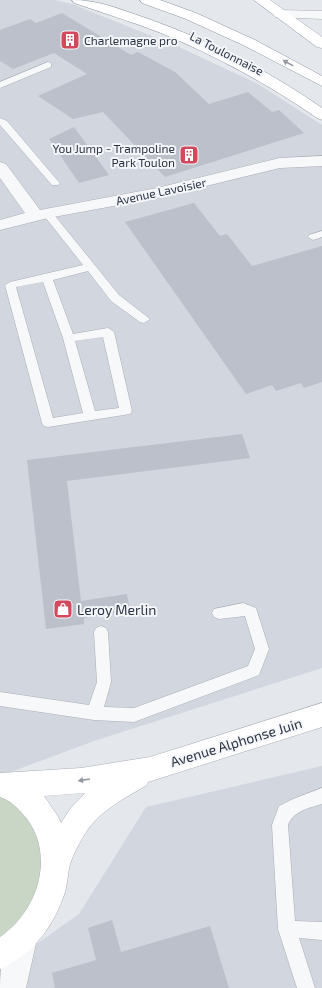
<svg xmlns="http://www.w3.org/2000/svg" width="322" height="988" font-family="'Exo 2',sans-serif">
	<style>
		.built { fill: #d2d6de }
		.green { fill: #c9d6c5 }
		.building { fill: #bbc0ca }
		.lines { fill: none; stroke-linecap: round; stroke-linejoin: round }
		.service-casing { stroke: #a9aeb7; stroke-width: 1 }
		.minor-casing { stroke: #a9aeb7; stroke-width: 1 }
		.secondary-casing { stroke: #a9aeb7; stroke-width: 1 }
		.primary-casing { stroke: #a3abb8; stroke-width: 1 }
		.motorway-casing { stroke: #8b94a3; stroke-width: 1 }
		.service { fill: #f7f8fa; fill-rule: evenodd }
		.minor { fill: #f7f8fa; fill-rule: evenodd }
		.secondary { fill: #fff; fill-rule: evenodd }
		.primary { fill: #fff; fill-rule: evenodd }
		.motorway { fill: #fff; fill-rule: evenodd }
		.oneway { fill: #959aa2 }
		.labels { text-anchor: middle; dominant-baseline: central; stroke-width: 4; stroke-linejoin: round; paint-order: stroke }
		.far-poi-label { font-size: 12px; fill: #2b3445; stroke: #f4f6f9; text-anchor: start }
		.far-street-label { font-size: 12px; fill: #2b3445; stroke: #f4f6f9 }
		.poi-label { font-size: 14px; fill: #2b3445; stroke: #f4f6f9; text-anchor: start }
		.street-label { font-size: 14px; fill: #2b3445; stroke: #f4f6f9 }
	</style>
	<rect width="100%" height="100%" fill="#e4e7ec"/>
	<path class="built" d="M0,0H54L72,4L179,47L258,84L322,125V668L94,741L0,776Z
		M322,766V988H0V970L79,914L146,807Z"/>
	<path class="green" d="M0,784L7,786L56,864L0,954Z"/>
	<path class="building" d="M62,13L131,55L138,52L175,72L209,104L248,92L272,112L279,110L304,133L165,177L103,112L73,119L38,96L87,74L54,53L13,69L0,61V30L30,19L36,23Z
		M74,127L109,175L79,183L49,139Z
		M194,203L220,236L227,234L252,266L322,246V382L304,388L301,383L276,391L272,385L246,394L125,222Z
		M242,434L250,458L67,481L81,601L127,594L130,611L84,618V624L46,629L27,460Z
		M112,920L121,952L210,926L229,988H55L52,973L96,960L88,928Z"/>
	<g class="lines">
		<defs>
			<path id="service" d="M48,62L51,63V67L0,88V82Z
				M0,118L7,121L58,181L60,183L58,185H52L0,125Z
				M47,210L51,211L119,295L150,319L144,323L140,322L111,301L88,271L53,280L73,334L108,328L114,332L132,411L130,414L48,427L44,426L42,423L5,285L10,282L83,265L42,213ZM43,282L63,338L83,413L53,418L16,287ZM103,337L119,408L95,411L75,341Z
				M322,231V237L313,240L308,237L309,235Z
				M243,603L256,608L269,649L259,675L134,722L94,720L0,706V692L89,705L97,682L94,632L96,628L101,626L106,628L108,632L111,682L104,707L134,708L248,666L255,649L245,616L219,619L214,617L212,613L214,609Z
				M322,788V804C309,808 293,811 288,825L295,921L322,922V940L299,938L315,988H297L278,929L272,825L279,806L293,799Z"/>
			<path id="minor" d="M280,10L322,11V19L275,17L273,14L275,11Z
				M322,156V166L280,168L157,198L48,218L0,230V220L25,213L0,178V162L6,164L40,210L157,188L280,158Z
				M22,924L33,928L37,939L26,988H0C0,967 4,948 11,928Z"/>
			<path id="secondary" d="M322,703V727L148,782L147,785C125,798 103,809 88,829C81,840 72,855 69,868C68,876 67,884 65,892C54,926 33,955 0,969V937C40,910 57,850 22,813C16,806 9,800 0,797V773L81,768L150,757ZM85,793L70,809L61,823L57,815L44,796Z"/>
			<path id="primary" d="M254,0H270L322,37V48L317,47Z"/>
			<path id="motorway" d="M72,0C98,0 116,8 140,16C204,38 266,69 322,108V120L317,118C268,84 216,56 161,33C133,22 103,13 74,3Z
				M140,0H160L196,13L255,40L322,76V86L245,46L186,19L142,3Z"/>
		</defs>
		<use href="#service" class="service-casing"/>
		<use href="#minor" class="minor-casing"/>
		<use href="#secondary" class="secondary-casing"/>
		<use href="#primary" class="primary-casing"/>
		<use href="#motorway" class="motorway-casing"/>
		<use href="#service" class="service"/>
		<use href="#minor" class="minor"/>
		<use href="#secondary" class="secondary"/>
		<use href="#primary" class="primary"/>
		<use href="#motorway" class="motorway"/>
	</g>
	<defs><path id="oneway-solid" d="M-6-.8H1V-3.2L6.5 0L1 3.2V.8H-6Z"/></defs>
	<g class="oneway">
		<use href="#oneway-solid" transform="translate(288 63) rotate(-151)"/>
		<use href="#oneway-solid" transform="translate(84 780) rotate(171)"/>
	</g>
	<defs>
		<symbol id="building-square" viewBox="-11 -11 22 22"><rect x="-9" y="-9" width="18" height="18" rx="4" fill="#d1495b" stroke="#f4f6f9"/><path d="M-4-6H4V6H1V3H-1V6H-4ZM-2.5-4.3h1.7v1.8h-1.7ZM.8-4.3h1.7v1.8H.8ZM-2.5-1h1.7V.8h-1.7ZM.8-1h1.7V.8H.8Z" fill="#fff"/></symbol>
		<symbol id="shop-square" viewBox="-11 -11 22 22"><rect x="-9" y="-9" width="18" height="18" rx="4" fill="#d1495b" stroke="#f4f6f9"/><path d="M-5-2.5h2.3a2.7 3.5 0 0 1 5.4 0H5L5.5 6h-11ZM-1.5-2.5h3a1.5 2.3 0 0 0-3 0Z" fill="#fff"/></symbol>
	</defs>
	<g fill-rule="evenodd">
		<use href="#building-square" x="59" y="29" width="22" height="22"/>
		<use href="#building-square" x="178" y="144" width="22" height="22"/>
		<use href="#shop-square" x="52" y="598" width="22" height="22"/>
	</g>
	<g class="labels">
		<g class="far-poi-label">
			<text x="84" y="40">Charlemagne pro</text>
			<text x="175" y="148" text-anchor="end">You Jump - Trampoline<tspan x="175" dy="14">Park Toulon</tspan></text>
		</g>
		<g class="far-street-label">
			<text transform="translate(227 53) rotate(27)">La Toulonnaise</text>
			<text transform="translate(161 191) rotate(-12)">Avenue Lavoisier</text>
		</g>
		<g class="poi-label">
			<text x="77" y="609">Leroy Merlin</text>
		</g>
		<g class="street-label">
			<text transform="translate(236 742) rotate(-17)">Avenue Alphonse Juin</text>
		</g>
	</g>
</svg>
